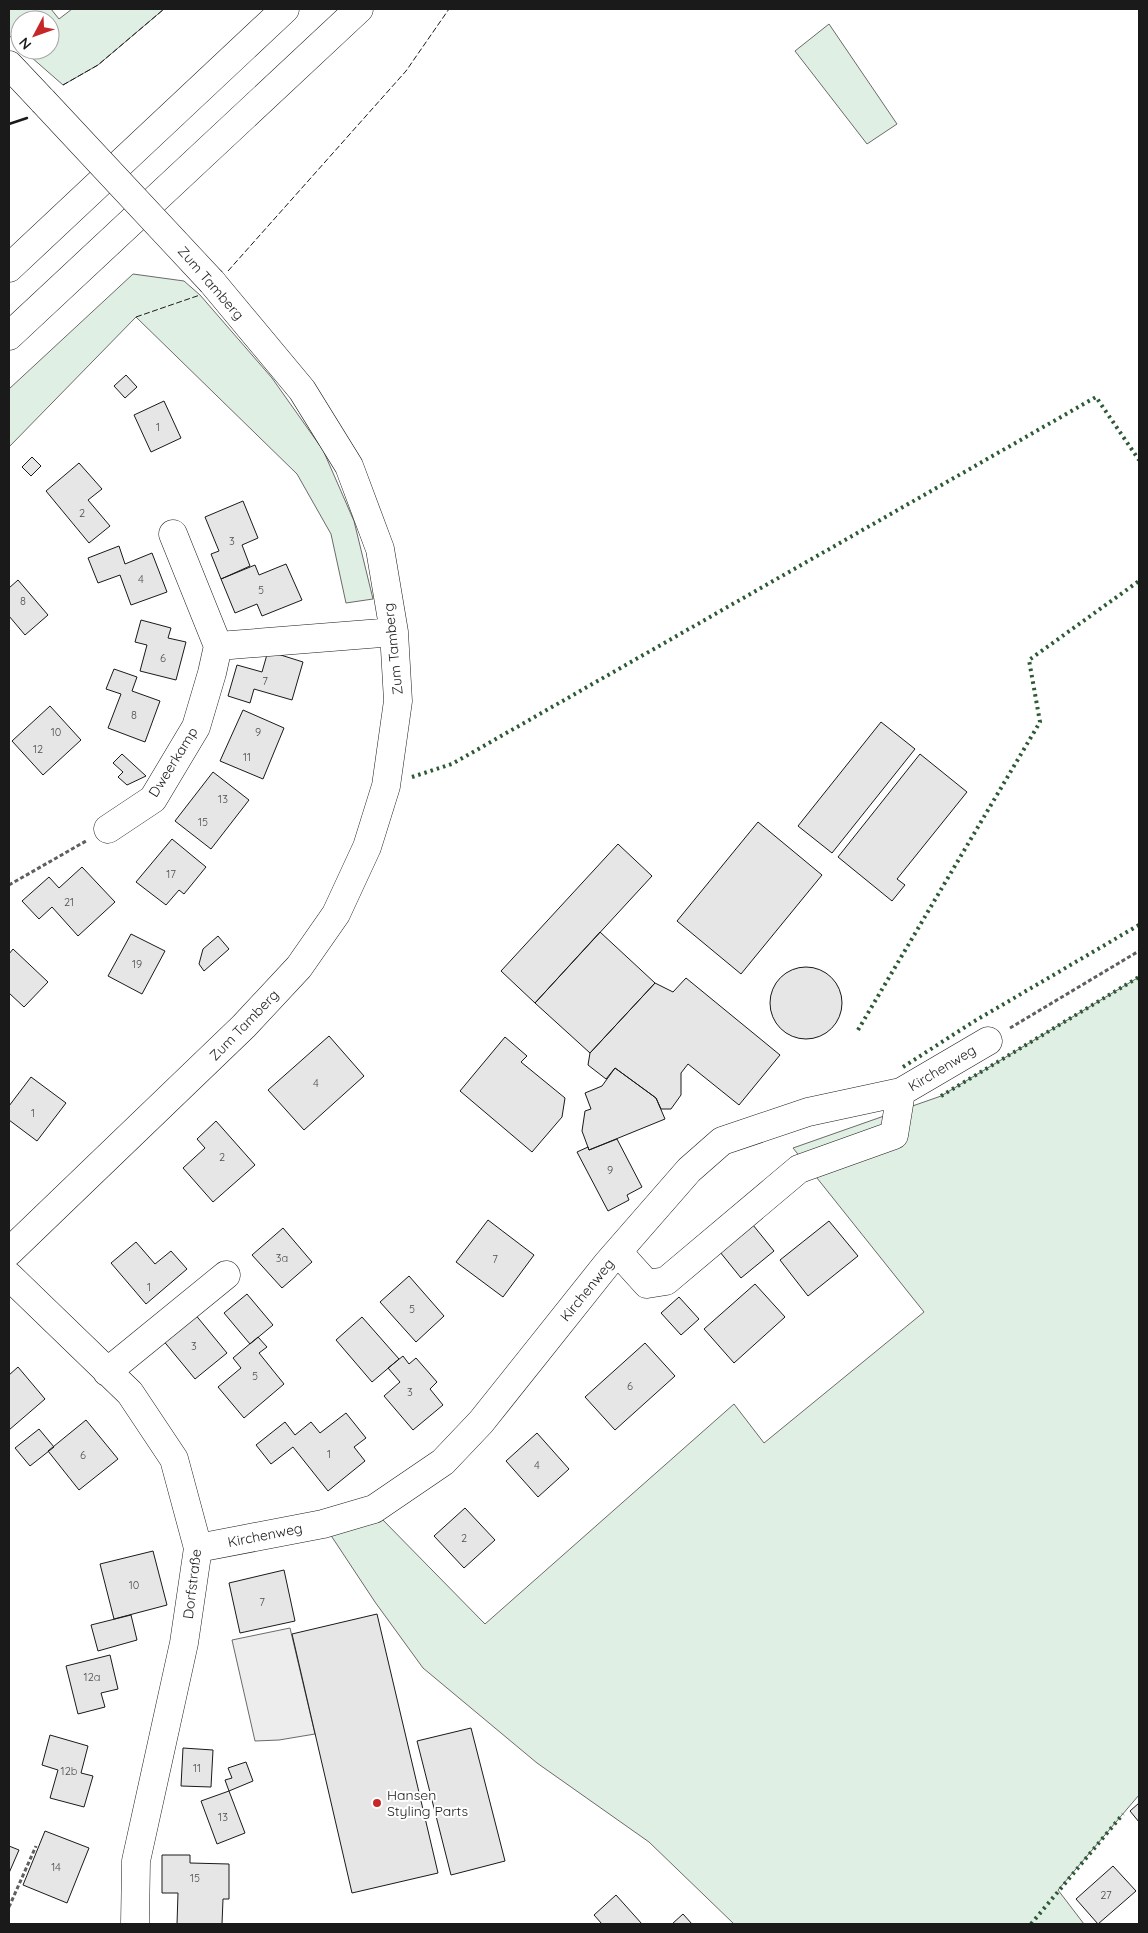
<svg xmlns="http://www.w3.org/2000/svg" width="1148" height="1933" font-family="Quicksand,sans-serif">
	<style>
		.green { fill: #e0efe3; stroke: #6a6a6a }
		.parking { fill: #ededed; stroke: #6a6a6a }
		.building { fill: #e6e6e6; stroke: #1a1a1a }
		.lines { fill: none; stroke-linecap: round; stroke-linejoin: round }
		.minor-casing { stroke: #1a1a1a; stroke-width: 29 }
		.highway-casing { stroke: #1a1a1a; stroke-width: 29 }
		.path { stroke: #5f5f5f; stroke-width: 3; stroke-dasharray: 4 2.5; stroke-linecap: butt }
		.minor { stroke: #fff; stroke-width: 28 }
		.highway { stroke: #fff; stroke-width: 28 }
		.minor-bridge-casing { stroke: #1a1a1a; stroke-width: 29; stroke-linecap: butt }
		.minor-bridge { stroke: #fff; stroke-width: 28 }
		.hedge { stroke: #2b5a34; stroke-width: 4; stroke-dasharray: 2.5 4; stroke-linecap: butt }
		.fence { stroke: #1a1a1a; stroke-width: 1; stroke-dasharray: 6 2.5; stroke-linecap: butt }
		.wall { stroke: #1a1a1a; stroke-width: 2.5 }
		.poi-dot { fill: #c62828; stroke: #fff; stroke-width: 2 }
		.labels { text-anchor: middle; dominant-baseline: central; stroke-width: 4; stroke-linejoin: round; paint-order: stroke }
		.number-label { font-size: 11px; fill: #4d4d4d }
		.street-label { font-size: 14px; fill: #1a1a1a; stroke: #fff }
		.poi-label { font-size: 14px; fill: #1a1a1a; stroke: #fff; text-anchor: start }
	</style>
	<rect width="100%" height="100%" fill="#fff"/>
	<path class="green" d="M9,9H51L59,19L72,9H164L98,65L63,85L23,50H50V20H20V47L9,35Z
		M829,24L897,124L867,144L795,51Z
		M133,274L184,281L200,295L272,378L323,450L354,521L373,599L346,603L331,534L297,474L136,317L9,447V389Z
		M1139,977V1795L1058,1890L1084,1924H734L649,1842L537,1763L423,1668L375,1602L330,1534L381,1518L485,1624L734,1404L764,1443L924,1312L793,1148L941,1096Z"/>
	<path class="parking" d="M290,1628L315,1734L279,1740L255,1741L232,1640Z"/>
	<path class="building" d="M126,375L137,387L125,398L114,386Z
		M164,401L181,438L151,452L134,415Z
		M32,457L41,466L31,476L22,467Z
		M79,463L102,489L88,500L110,526L89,543L46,491Z
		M243,501L258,538L242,545L250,566L221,579L211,554L219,551L205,517Z
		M119,546L125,564L152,553L167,592L131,605L120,575L98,583L88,558Z
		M286,564L302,600L262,616L257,604L235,613L221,579L255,565L259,575Z
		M18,580L48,615L25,635L9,616V588Z
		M141,620L171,628L168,638L186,642L176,680L140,671L147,645L135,642Z
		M268,651L303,662L292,700L254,689L250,703L228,696L237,665L262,672Z
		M114,669L137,677L132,691L160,701L145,742L108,728L121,694L106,689Z
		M50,706L81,740L43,775L12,741Z
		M243,710L284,728L263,779L220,761Z
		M881,722L915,749L832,853L798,826Z
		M122,754L146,776L127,785L118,777L123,772L113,763Z
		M920,754L967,792L897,879L905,885L892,901L838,857Z
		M213,772L249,800L211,849L175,821Z
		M758,822L822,875L741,974L677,921Z
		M172,839L206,867L184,894L179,890L166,905L136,882Z
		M618,844L652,876L535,1003L501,971Z
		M82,867L115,902L78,936L52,907L39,919L22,901L49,877L59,888Z
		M600,932L655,983L590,1053L535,1003Z
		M131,934L165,951L142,994L108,976Z
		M218,936L229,949L204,971L199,964L203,949Z
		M13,949L48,982L24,1007L9,993V954Z
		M770 1003a36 36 0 1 1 72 0a36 36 0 1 1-72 0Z
		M686,978L780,1055L739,1105L688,1064L681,1073V1095L671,1109H661L656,1098L615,1068L606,1079L588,1065L590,1053L655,983L673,992Z
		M329,1036L364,1076L304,1130L268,1090Z
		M505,1037L527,1056L521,1062L565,1098L562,1117L532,1152L460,1091Z
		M615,1068L656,1098L665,1119L589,1150L582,1131L585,1111L591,1109L585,1093L602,1086Z
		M31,1077L66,1103L37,1141L9,1120V1106Z
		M216,1121L255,1165L213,1202L183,1168L205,1148L197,1139Z
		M617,1139L642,1187L627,1195L629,1200L608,1211L577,1152L588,1147L589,1150Z
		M488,1220L534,1255L503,1297L456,1262Z
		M829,1221L858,1256L808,1296L780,1260Z
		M753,1225L774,1251L741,1278L720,1252Z
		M283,1228L312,1262L282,1288L252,1255Z
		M136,1242L155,1264L171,1251L187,1269L146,1304L111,1263Z
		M409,1276L444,1316L416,1342L380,1302Z
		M755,1284L785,1317L734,1363L704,1329Z
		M247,1294L273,1325L250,1344L224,1313Z
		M679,1297L699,1319L681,1335L661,1313Z
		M194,1313L227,1353L195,1379L162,1339Z
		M362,1317L399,1359L372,1382L336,1340Z
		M258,1337L267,1347L259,1353L284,1384L244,1418L218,1387L241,1368L233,1358Z
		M645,1343L675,1376L615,1430L585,1397Z
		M403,1356L409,1364L416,1358L437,1382L430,1389L443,1405L413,1430L384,1396L400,1382L388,1368Z
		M18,1367L45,1399L9,1430V1375Z
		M346,1413L366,1438L354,1447L365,1461L328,1491L293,1447L271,1464L256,1445L285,1422L295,1435L311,1422L320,1433Z
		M86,1420L118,1459L79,1490L48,1451Z
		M39,1429L54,1447L30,1466L15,1448Z
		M537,1433L569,1469L538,1497L506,1461Z
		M465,1508L495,1540L464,1568L434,1536Z
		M153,1551L167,1605L114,1619L100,1564Z
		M284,1570L295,1621L240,1633L229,1583Z
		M377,1614L438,1873L352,1893L292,1634Z
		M131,1615L137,1640L98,1651L91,1625Z
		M110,1655L118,1689L101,1693L105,1707L78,1714L66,1666Z
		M471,1728L505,1861L451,1875L417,1741Z
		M50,1735L88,1746L81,1773L93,1776L84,1807L50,1798L58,1770L42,1765Z
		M183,1748L213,1750L211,1787L181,1786Z
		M246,1762L253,1781L229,1791L225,1780L232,1778L228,1768Z
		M229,1791L245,1833L217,1844L201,1801Z
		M1139,1803V1822L1130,1811Z
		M45,1831L89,1848L67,1903L23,1885Z
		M9,1846L19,1850L9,1873Z
		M162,1855H190V1863L229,1864V1899H223L222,1924H177L178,1893H162Z
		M1113,1866L1136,1891L1098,1924L1076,1899Z
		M616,1895L642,1924H602L594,1915Z
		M683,1914L692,1924H672Z"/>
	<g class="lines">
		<defs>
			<path id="minor" d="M9,65L43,101
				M218,646L394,632
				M108,829L153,799L196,727L212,673L218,646L173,534
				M9,1252L244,1026L299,967L336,914L367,847L386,786L398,701L394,632L380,549L349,466L302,390L212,282
				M618,1252L647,1284L666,1281L799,1169L894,1135L901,1092
				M9,1276L130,1393L174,1459L198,1548L184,1643L136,1861L135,1924
				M107,1372L226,1275
				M198,1548L323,1524L374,1509L443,1462L481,1422L607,1264L689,1170L722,1141L808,1112L901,1092L988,1041"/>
			<path id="highway" d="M9,268L285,9
				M9,336L359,9"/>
		</defs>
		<use href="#minor" class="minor-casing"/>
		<use href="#highway" class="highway-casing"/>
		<path class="path" d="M9,885L86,841
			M1010,1028L1139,951
			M9,1907L36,1846"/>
		<use href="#minor" class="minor"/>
		<use href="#highway" class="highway"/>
		<defs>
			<path id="minor-bridge" d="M43,101L212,282"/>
		</defs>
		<use href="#minor-bridge" class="minor-bridge-casing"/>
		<use href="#minor-bridge" class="minor-bridge"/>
		<path class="hedge" d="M412,777L452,764L1096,397L1139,460
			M858,1030L1040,722L1029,660L1139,581
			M903,1067L973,1022L1139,925
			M941,1096L1139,977
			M1031,1924L1123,1814"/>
		<path class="fence" d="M63,85L98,65L164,9
			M228,271L406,71L449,9
			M136,317L200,295"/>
		<path class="wall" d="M9,124L27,118"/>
	</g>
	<circle class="poi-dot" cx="377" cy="1803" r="5"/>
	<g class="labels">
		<g class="number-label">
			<text x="158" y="427">1</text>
			<text x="82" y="513">2</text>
			<text x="232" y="541">3</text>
			<text x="141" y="579">4</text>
			<text x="261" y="590">5</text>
			<text x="23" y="601">8</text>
			<text x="163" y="658">6</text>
			<text x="265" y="681">7</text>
			<text x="134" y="715">8</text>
			<text x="56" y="732">10</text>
			<text x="258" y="732">9</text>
			<text x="38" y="749">12</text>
			<text x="247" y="757">11</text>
			<text x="223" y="799">13</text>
			<text x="203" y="822">15</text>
			<text x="171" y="874">17</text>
			<text x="69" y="902">21</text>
			<text x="137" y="964">19</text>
			<text x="316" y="1083">4</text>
			<text x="33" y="1113">1</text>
			<text x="222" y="1157">2</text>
			<text x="610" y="1170">9</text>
			<text x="282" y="1258">3a</text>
			<text x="495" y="1259">7</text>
			<text x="149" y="1287">1</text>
			<text x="412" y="1309">5</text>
			<text x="194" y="1346">3</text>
			<text x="255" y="1376">5</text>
			<text x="630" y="1386">6</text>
			<text x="410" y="1392">3</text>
			<text x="329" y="1454">1</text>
			<text x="83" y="1455">6</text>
			<text x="537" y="1465">4</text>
			<text x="464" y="1538">2</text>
			<text x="134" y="1585">10</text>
			<text x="262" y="1602">7</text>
			<text x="92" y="1677">12a</text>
			<text x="197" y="1768">11</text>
			<text x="69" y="1771">12b</text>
			<text x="223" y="1817">13</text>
			<text x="56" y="1867">14</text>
			<text x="195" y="1878">15</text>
			<text x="1106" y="1895">27</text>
		</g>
		<g class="street-label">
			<text transform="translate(211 283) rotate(49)">Zum Tamberg</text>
			<text transform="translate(393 649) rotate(-96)">Zum Tamberg</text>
			<text transform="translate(173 762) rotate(-58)">Dweerkamp</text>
			<text transform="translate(244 1025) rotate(-46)">Zum Tamberg</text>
			<text transform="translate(942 1068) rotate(-31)">Kirchenweg</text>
			<text transform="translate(587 1290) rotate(-51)">Kirchenweg</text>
			<text transform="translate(265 1535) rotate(-11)">Kirchenweg</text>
			<text transform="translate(192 1584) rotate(-83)">Dorfstraße</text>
		</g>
		<g class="poi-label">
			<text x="387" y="1795">Hansen<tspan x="387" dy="16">Styling Parts</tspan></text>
		</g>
	</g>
	<rect width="1148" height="1933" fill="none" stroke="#1a1a1a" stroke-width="20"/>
	<g transform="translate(35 35) rotate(229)"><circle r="24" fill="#ffffff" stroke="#a3a3a3"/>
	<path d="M0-4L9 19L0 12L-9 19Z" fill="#c62828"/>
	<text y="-8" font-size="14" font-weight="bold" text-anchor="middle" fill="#1a1a1a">N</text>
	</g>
</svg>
